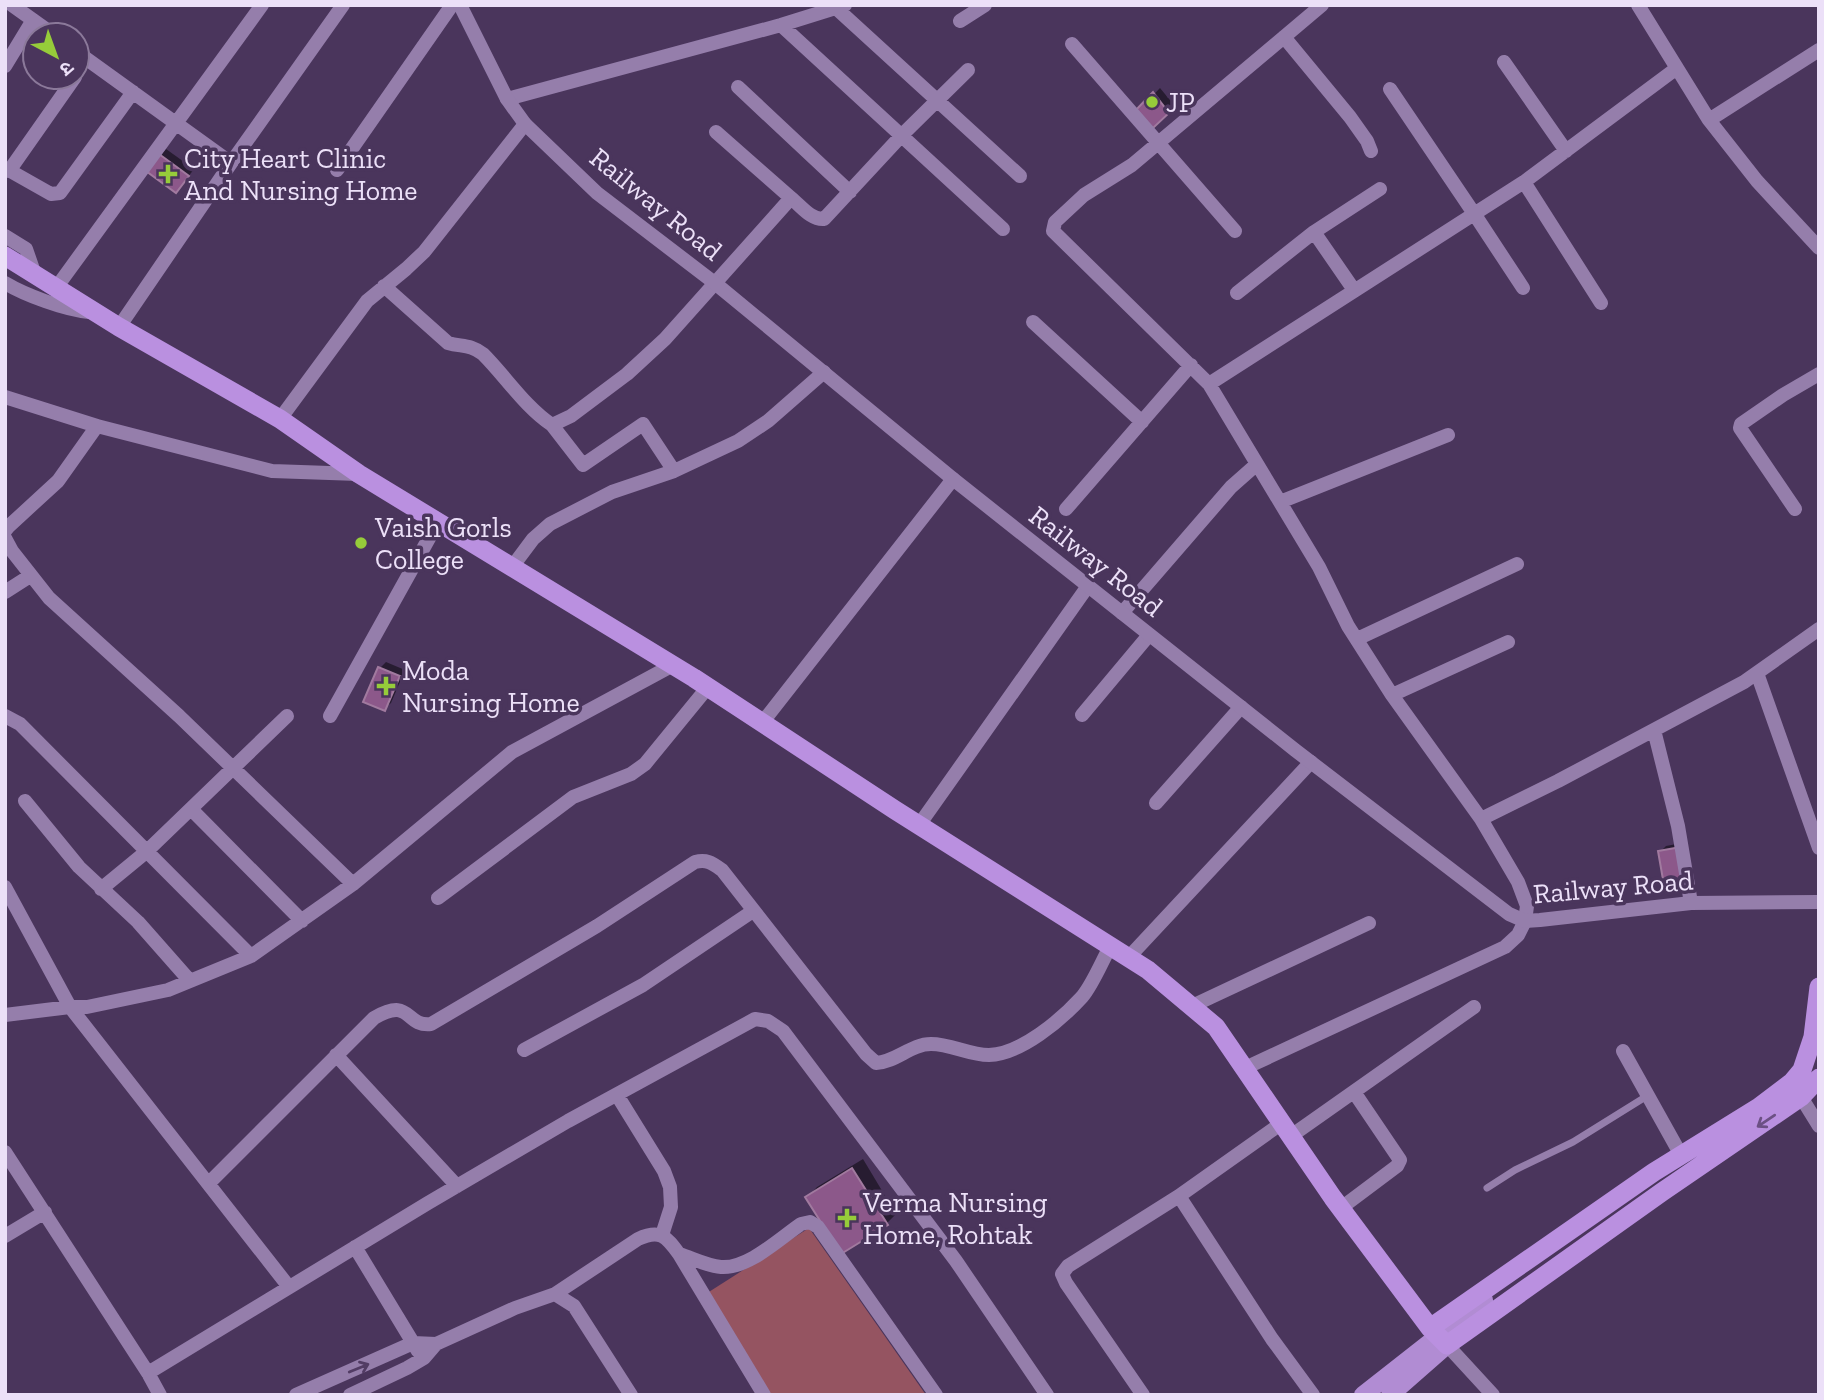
<svg xmlns="http://www.w3.org/2000/svg" width="1824" height="1400" font-family="'Zilla Slab','Noto Sans Devanagari',serif">
	<style>
		.green { fill: #955461 }
		.shadow { fill: #0007 }
		.building { fill: #8c588a; stroke: #a17a9f; stroke-width: 2 }
		.lines { fill: none; stroke-linecap: round; stroke-linejoin: round }
		.service { stroke: #957eab; stroke-width: 7 }
		.minor { stroke: #957eab; stroke-width: 14 }
		.tertiary { stroke: #957eab; stroke-width: 14 }
		.primary { stroke: #b18cd3; stroke-width: 18 }
		.trunk { stroke: #ba90e0; stroke-width: 19 }
		.oneway { stroke: #6c5084 }
		.oneway2 { stroke: #523c64 }
		.poi-dot { fill: #96cc3a; stroke: #4a355c; stroke-width: 2.5 }
		.labels { text-anchor: middle; dominant-baseline: central; stroke-width: 7; stroke-linejoin: round; paint-order: stroke }
		.poi-label { font-size: 28px; fill: #ece0f8; stroke: #4a355c; text-anchor: start }
		.street-label { font-size: 28px; fill: #ece0f8; stroke: #4a355c }
	</style>
	<rect width="100%" height="100%" fill="#4a355c"/>
	<path class="green" d="M809,1228L926,1395H765L701,1297Z"/>
	<path class="shadow" d="M1160,88L1174,105L1152,127L1137,112Z
		M166,149L194,169L182,185L160,155Z
		M386,662L405,670L391,703L384,709L380,668Z
		M1687,842L1693,878L1660,852L1666,846Z
		M863,1159L896,1214L887,1223L808,1197L817,1187Z"/>
	<path class="building" d="M1153,92L1169,113L1152,129L1134,112Z
		M159,154L189,176L176,193L146,171Z
		M378,667L400,676L385,711L363,702Z
		M1681,847L1688,886L1665,891L1658,851Z
		M852,1168L888,1225L841,1254L805,1197Z"/>
	<g class="lines">
		<path class="service" d="M1487,1188L1515,1170L1573,1142L1647,1096"/>
		<path class="minor" d="M12,5L54,35
			M1638,5L1709,120L1757,181L1819,248
			M836,8L1020,176
			M960,21L985,5
			M781,25L1003,229
			M1284,37L1350,117L1367,141L1371,151
			M1072,44L1235,231
			M77,52L231,163
			M1504,62L1566,151
			M5,66L33,20
			M738,87L850,192
			M1390,89L1475,215L1523,288
			M507,99L781,25L845,5
			M1709,120L1819,50
			M716,132L791,198
			M5,168L51,194L60,193L133,92
			M337,170L452,5
			M9,171L75,77
			M1524,182L1601,303
			M1314,232L1354,290
			M5,236L26,249L35,275
			M5,283C25,295 65,310 89,312
			M384,286L448,343C462,347 470,344 483,354C506,377 525,407 552,425L571,416L627,374L665,339L791,198C801,206 811,220 824,219L902,135L968,70
			M56,288L262,5
			M1237,293L1314,232L1380,189
			M1033,322L1142,422
			M119,327L231,163L343,5
			M1209,384L1524,182L1677,68
			M5,397L97,426L272,471L358,474
			M280,419L367,301L406,269L424,252L525,124
			M552,425L583,465L643,424L674,471
			M1280,502L1448,435
			M1066,509L1191,365
			M1795,509L1740,428L1741,424L1783,395L1819,374
			M5,531L9,526L58,481L97,426
			M5,538L12,551L49,598L179,716L353,884
			M512,567L533,539L550,524L612,492L674,471L738,441L768,421L824,372
			M5,592L30,576
			M1122,613L1231,487L1257,464
			M1357,639L1517,564
			M1757,673L1819,848
			M1392,695L1508,642
			M1082,715L1149,635
			M5,716L20,724L251,956
			M330,716L438,522
			M762,723L953,479
			M1654,730L1678,826L1691,903
			M25,801L79,867L138,922L190,981
			M1156,803L1241,707
			M191,809L302,921
			M1481,819L1558,781L1744,682L1819,629
			M919,825L1088,586
			M5,887L70,1007L289,1287
			M101,889L146,852L287,716
			M438,898L573,797L631,774L645,764L708,687
			M1129,957L1311,762
			M1192,1006L1369,923
			M5,1015L70,1007H87L168,990L251,956L353,884L512,752L673,665
			M524,1050L643,985L753,911
			M1623,1051L1681,1155
			M336,1055L457,1186
			M1245,1068L1505,947L1518,935L1525,921L1527,906L1518,882L1481,819L1392,695L1348,626L1319,567L1209,384L1053,231L1055,222L1084,195L1132,165L1322,5
			M617,1095L664,1171L670,1187L671,1207L662,1235
			M1801,1097L1819,1126
			M1291,1136L1474,1007
			M5,1152L148,1373L160,1395
			M209,1183L374,1018C412,996 404,1027 431,1024L597,926L695,862C707,859 712,863 722,870L866,1054L876,1063C896,1062 911,1044 931,1044C951,1044 969,1055 989,1055C1021,1054 1061,1020 1082,997C1093,984 1102,961 1111,945
			M1179,1196L1272,1339L1313,1395
			M1341,1208L1397,1166L1400,1160L1354,1092
			M5,1236L45,1212
			M355,1247L418,1351
			M679,1254C692,1258 707,1266 721,1267C748,1269 779,1239 801,1224L810,1222L818,1227L936,1395
			M555,1294L638,1239C660,1229 666,1236 679,1254L764,1395
			M1447,1345L1493,1395
			M148,1373L428,1203L568,1121L755,1019L768,1021L783,1031L956,1261L1047,1395
			M296,1395L413,1343L436,1344
			M350,1395L407,1368L424,1358L436,1344L515,1308L555,1294L574,1306L631,1395
			M1143,1395L1066,1283L1062,1274L1068,1266L1179,1196L1282,1123"/>
		<path class="tertiary" d="M460,5L507,99L525,124L597,193L716,284L953,479L1295,750L1509,914L1525,921L1540,920L1691,903L1819,902"/>
		<path class="primary" d="M1363,1395L1484,1300
			M1390,1395L1447,1345"/>
		<path class="trunk" d="M5,256L119,327L280,419L359,474L694,678L895,810L1148,970L1216,1027L1333,1198L1430,1328L1447,1345L1662,1192L1801,1097L1819,1078
			M1430,1328L1654,1172L1759,1107L1792,1082L1802,1070L1813,1037L1819,987"/>
	</g>
	<defs><path id="oneway-shaft" d="M-6 0H5M1.5-3L5.5 0L1.5 3" fill="none" stroke-width="1.6" stroke-linecap="round" stroke-linejoin="round" transform="scale(1.75)"/></defs>
	<use class="oneway" href="#oneway-shaft" transform="translate(1766 1121) rotate(146)"/>
	<use class="oneway2" href="#oneway-shaft" transform="translate(359 1368) rotate(-22)"/>
	<g class="poi-dot">
		<circle cx="1152" cy="102" r="7"/>
		<path d="M164.5 163.5h7v7h7v7h-7v7h-7v-7h-7v-7h7z"/>
		<circle cx="361" cy="543" r="7"/>
		<path d="M382.5 675.5h7v7h7v7h-7v7h-7v-7h-7v-7h7z"/>
		<path d="M843.5 1207.5h7v7h7v7h-7v7h-7v-7h-7v-7h7z"/>
	</g>
	<g class="labels">
		<g class="poi-label">
			<text x="1166" y="102">JP</text>
			<text x="184" y="158">City Heart Clinic<tspan x="184" dy="32">And Nursing Home</tspan></text>
			<text x="375" y="527">Vaish Gorls<tspan x="375" dy="32">College</tspan></text>
			<text x="402" y="670">Moda<tspan x="402" dy="32">Nursing Home</tspan></text>
			<text x="863" y="1202">Verma Nursing<tspan x="863" dy="32">Home, Rohtak</tspan></text>
		</g>
		<g class="street-label">
			<text transform="translate(656 204) rotate(39)">Railway Road</text>
			<text transform="translate(1096 561) rotate(38)">Railway Road</text>
			<text transform="translate(1613 887) rotate(-5)">Railway Road</text>
		</g>
	</g>
	<rect width="1824" height="1400" fill="none" stroke="#ece0f8" stroke-width="14"/>
	<g transform="translate(56 56) rotate(139)"><circle r="33" fill="#4a355c" stroke="#8b799a" stroke-width="2"/>
	<path d="M0-5L12 26L0 18L-12 26Z" fill="#96cc3a"/>
	<text y="-10" font-size="19" font-weight="bold" text-anchor="middle" fill="#ece0f8">उ</text>
	</g>
</svg>
